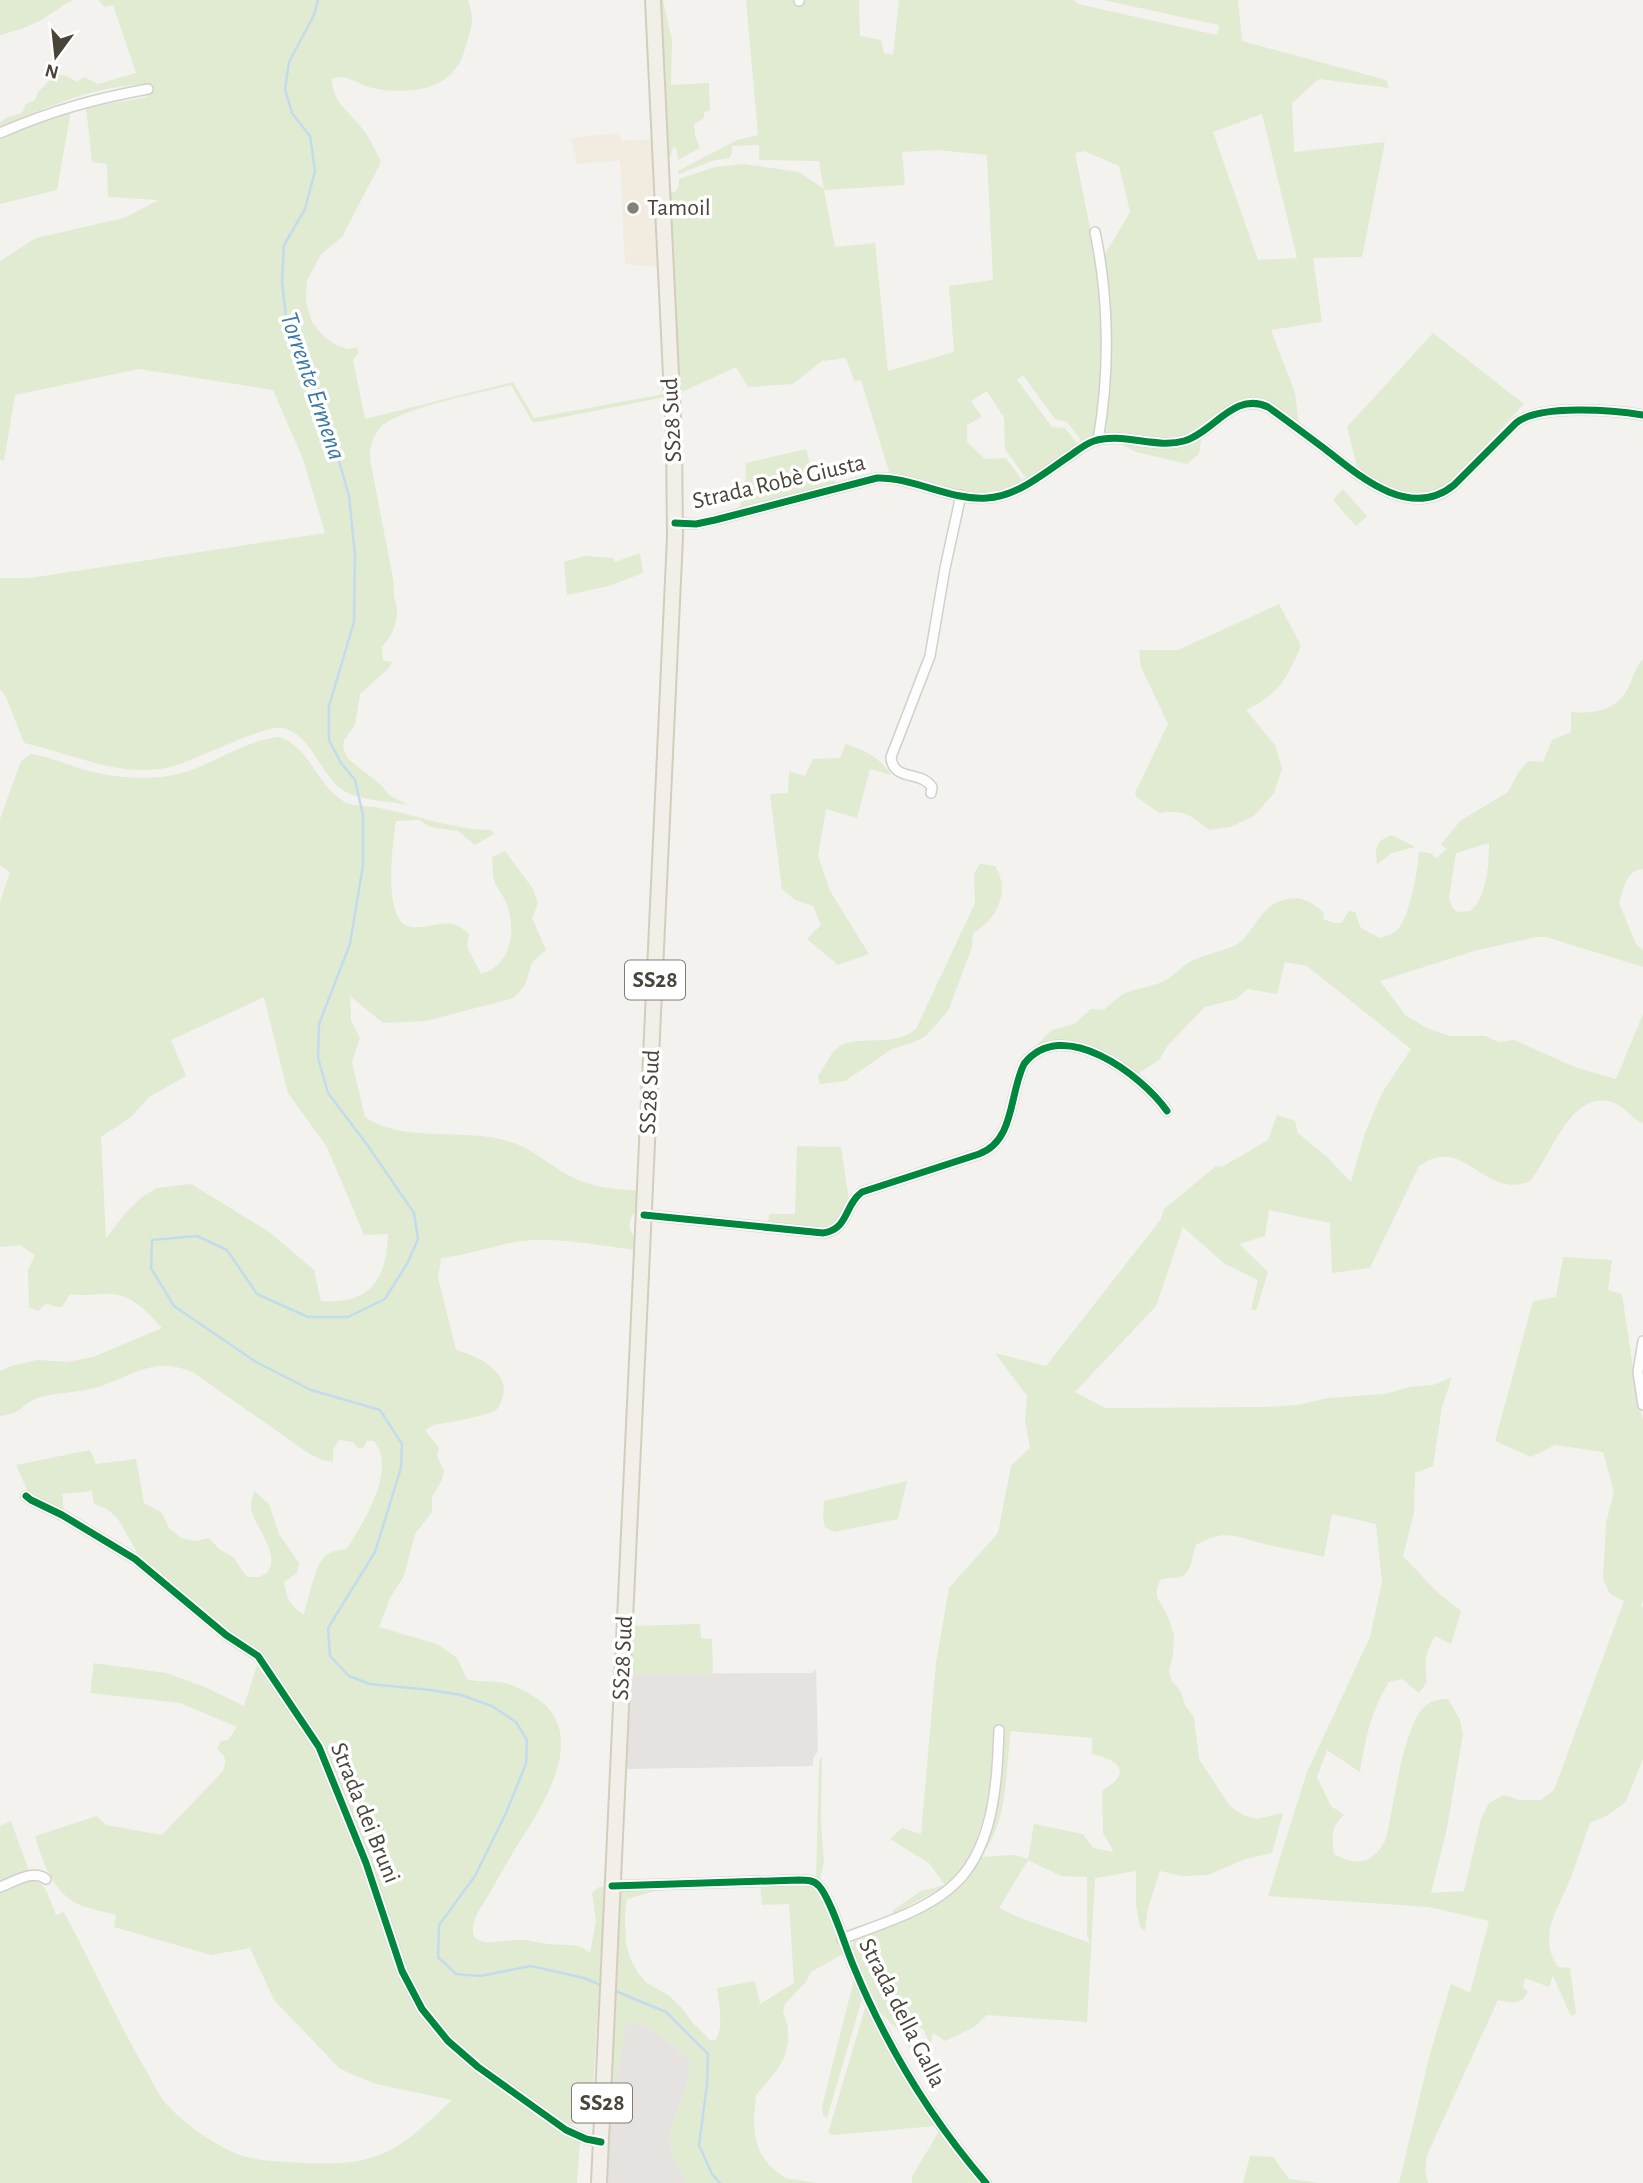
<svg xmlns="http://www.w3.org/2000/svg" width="1643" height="2183" font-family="'Alegreya Sans',sans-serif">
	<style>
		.commercial { fill: #f1ebe0 }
		.industrial { fill: #e5e2df }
		.green { fill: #e0ebd1; fill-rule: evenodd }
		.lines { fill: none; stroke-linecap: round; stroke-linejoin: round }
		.stream { stroke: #c3dced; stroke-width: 2.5 }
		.street-casing { stroke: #d1d0cc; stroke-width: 12 }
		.primary-casing { stroke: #d4cdbe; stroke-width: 18 }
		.street { stroke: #fdfdfd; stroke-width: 9 }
		.primary { stroke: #f1efe7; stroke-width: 14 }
		.cycleway-casing { stroke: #fff; stroke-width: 11 }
		.cycleway { stroke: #00873e; stroke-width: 7 }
		.poi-dot { fill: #858179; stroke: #fff; stroke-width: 2.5 }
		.labels { text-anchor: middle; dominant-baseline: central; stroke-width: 7; stroke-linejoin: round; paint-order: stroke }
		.shield { fill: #fff; stroke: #807c75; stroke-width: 2 }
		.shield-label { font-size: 23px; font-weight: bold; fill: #4a443a }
		.poi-label { font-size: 24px; fill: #4a443a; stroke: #fff; text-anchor: start }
		.street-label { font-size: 24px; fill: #4a443a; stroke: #fff }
		.water-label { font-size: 26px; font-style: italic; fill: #3878a7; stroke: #fff }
	</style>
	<rect width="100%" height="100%" fill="#f3f2ef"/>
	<path class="commercial" d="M619,133L622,141L654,139L658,267L625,264L620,161L577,164L571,138Z"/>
	<path class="industrial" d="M816,1669L818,1750L813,1759V1766L624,1769L629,1674L805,1673H812Z
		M626,2023L645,2025L690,2059L687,2085L670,2131L671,2152L686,2183H604L607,2105L612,2097Z"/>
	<path class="green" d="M0,0H74C63,4 59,9 49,15C35,25 16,31 0,35Z
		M98,0H468C476,23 470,29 464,52C452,92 406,95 372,88C358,85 347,73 332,79C331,101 353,115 365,132C371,141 376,152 381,162L342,237L321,254L307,281L306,303L312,322L324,337L338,346L348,349L357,347L359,353L353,360L365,419L513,382L534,418L664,394L665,397L533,423L511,385C481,393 399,408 380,428C372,436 370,447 370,459L394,584C392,598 398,604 397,614C396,627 391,637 382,647L383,660L392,662L390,667L360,694L355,725L344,740L343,747L347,757L352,762L381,785L389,795L408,805C390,801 368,801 350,794C320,782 315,734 282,728C262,725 194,762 166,768C116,777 71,753 24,743L6,697L0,689V578H30L325,533L303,459L273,390L139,369L15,395L4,461L0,460V261L36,238L124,218L159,200L108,197L107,164L92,162L86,108L146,97L151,92L153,84C99,84 48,106 0,128V122L8,117L22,113L26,104L35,100L38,92L56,74L67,76L77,82L84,77L98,84L136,73L113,5L105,7Z
		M661,0H663L672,40L671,85L709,83L710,111L704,112V118L694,124L695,136L700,148L678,160L677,150L673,146L671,156L668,157Z
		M746,0H859L860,36L881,40L884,53L893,55L899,0H1074L1078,4L1217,35L1219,25L1103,0H1238L1242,41L1386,80L1389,88L1319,79L1292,103L1294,152L1385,142L1362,257L1313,258L1322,322L1271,330L1295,393L1299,425C1281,414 1261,395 1239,401L1186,437L1177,439L1101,436L1104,256L1130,212L1119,166L1084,151L1075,153L1100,278L1102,383L1095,437L1083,443L1067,422L1055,419L1023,375L1017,380L1052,427L1065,428L1079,446L1028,481L1005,449L1004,418L987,391L971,401L982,417L967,425V442L985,459L1006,458L1024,483L1004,492L977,495L890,475L861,380L854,381L846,358L822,361L793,384L748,387L736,367L684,391L677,390L669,192H675L679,185V179L715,167L743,164L799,172L824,189L819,161L759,160V145L732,146V153L729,158L712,161L679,174L678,171L737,140L758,135ZM1262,114L1297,258L1258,260L1213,132ZM938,150L987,155L993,280L949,286L954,352L888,371L875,243L835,247L824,190L905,185L902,152Z
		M71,110L57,190L0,204V138Z
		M1433,333L1524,404L1452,481L1437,490L1417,493L1394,490L1373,480L1358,470L1347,427Z
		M1202,435L1199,454L1187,464L1136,452L1121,444L1177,446Z
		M806,449L813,475L832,471L836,485L739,510L745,487L746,463Z
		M1343,489L1367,516L1356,526L1333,500Z
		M640,553L643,573L609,586L567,595L564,562L584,556L613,558L615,562Z
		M1279,604L1301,646C1285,681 1281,692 1246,710L1275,745L1282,769L1274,793L1254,816L1230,827L1209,830C1190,815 1184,809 1159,813L1137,797L1135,793L1168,724L1141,667L1139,650H1178Z
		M1643,659V869C1626,870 1624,889 1619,903L1636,944L1643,950V967L1546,937H1536L1474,951L1380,981L1406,1016L1427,1028L1450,1036H1485L1499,1042L1514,1040L1577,1068L1616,1079L1643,1014V1123C1631,1119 1625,1106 1612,1102C1570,1090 1551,1157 1530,1181C1483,1201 1466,1133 1419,1166L1370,1268L1332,1273L1330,1223L1269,1210L1265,1236L1239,1244L1268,1272L1256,1311L1251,1309L1258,1280L1225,1264L1183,1227L1156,1306L1075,1392L1105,1408L1264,1407L1298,1405L1327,1398L1385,1394L1410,1387L1433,1385L1452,1377L1442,1407L1433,1466L1415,1473L1414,1512L1403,1556L1436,1591L1461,1611L1451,1644L1435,1636C1425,1653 1424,1663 1427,1682L1419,1693L1402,1679L1389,1682C1371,1710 1365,1740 1360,1772L1327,1750L1317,1777L1331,1806L1344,1815C1330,1828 1332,1836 1334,1854C1357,1867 1373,1864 1386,1839C1393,1809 1403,1729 1423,1708C1430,1701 1439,1699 1448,1699L1460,1720L1463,1734L1447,1828L1431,1893L1464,1891L1481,1819L1489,1803L1504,1795L1519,1800H1541L1554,1790L1624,1601L1610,1594L1603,1579L1606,1523L1614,1492L1603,1452L1555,1445L1531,1457L1495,1441L1533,1301L1556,1297L1563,1257L1612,1260L1608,1290L1622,1294L1638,1400L1643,1421V1600L1641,1606L1643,1607V1759L1625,1803L1606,1816L1590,1823C1583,1842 1577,1861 1570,1880C1558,1909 1537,1935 1558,1967L1570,1968L1576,2014L1571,2016L1553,1976L1549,1987L1525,1978L1523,1988L1528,1991C1522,2006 1511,2003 1498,2000L1427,2155L1425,2171L1428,2183H1399L1430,2054L1451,1984L1470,1993L1489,1921L1429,1907L1268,1896L1307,1772L1370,1637L1382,1582L1376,1524L1332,1514L1324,1557C1305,1552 1284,1549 1265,1544C1236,1537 1225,1528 1196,1545C1192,1554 1192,1572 1182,1576C1176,1579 1168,1577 1160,1580L1157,1589V1597L1168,1617L1174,1635L1173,1654L1169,1671L1172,1681L1180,1690L1186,1707L1194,1717L1199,1759L1230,1806L1243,1815L1257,1819L1283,1813L1272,1853L1245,1859L1208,1875L1182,1876L1160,1871L1148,1908L1145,1931L1140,1927L1136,1905V1871L1095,1878L1087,2022L987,2015L974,2027L945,2041L933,2033L930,2045L924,2030L917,2026L913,2034L918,2048L919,2066L901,2033L879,2011L870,1996L852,1949L854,1940C900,1920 954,1904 979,1857L1014,1855L1028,1859L1034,1824L1083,1834L1093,1848L1114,1852L1103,1833L1102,1792C1106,1787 1111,1785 1115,1781C1131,1764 1103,1757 1092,1754V1738L1011,1731C1005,1771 1009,1811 987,1848H983L997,1803L1003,1730L994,1758L985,1813L973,1850L965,1864L946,1886L893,1914V1910L921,1891L945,1885L929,1863L890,1839L902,1828L921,1834L936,1663L949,1588L998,1533L1011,1466L1030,1448L1025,1420L1027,1396L995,1353L1046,1366L1161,1219L1164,1209L1216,1166L1222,1167L1268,1140L1277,1115L1295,1121L1298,1133L1327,1157L1351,1182L1365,1133L1382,1093L1411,1049L1307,966L1285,962L1277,994L1248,989L1236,999L1205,1007L1168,1045L1159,1060L1136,1075L1091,1048L1036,1050L1025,1056L1052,1030L1074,1024L1091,1009L1104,1010C1128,987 1128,993 1157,984C1168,981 1178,970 1188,963C1203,955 1219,952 1234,946C1252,938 1257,910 1280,901C1298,894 1312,901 1324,913L1323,919L1334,923H1341L1349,911L1355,912L1361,928L1380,938C1387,936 1394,934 1399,928C1410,914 1418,870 1419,852L1430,853L1437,858L1447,849L1441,845L1460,821L1508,792L1519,771L1529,761L1543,762L1552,740L1571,732V712C1593,714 1615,711 1627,690C1633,680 1634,668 1643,659ZM1489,843C1489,864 1487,898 1470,911L1458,912L1453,909L1449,898L1456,853ZM1028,1860L1061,1876L1087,1877V1935L1090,1943L1018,1917L999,1908Z
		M279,737C309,746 317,785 343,801C350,806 365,806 374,807C409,813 458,831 491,830L494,834L475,845L458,831L430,827L419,820L396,821C393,842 381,925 412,927C435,929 449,914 469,934L467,947L481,974C510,966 517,932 507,905C504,896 497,889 494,880C492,873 493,864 492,857L505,851L533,889L538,904L532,918L546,950L532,962L525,985L514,998L426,1021L383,1023L350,996L351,1020L360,1038L352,1062L365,1117C404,1144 466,1127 511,1142C536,1150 553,1169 576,1179C596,1188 617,1189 639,1191C639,1195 639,1200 638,1204C634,1218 622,1223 636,1238V1250C604,1246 570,1239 537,1240C506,1240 474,1255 441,1258L438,1278L456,1350C478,1356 512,1372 502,1399C500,1404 500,1406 497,1409C489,1416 445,1423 433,1425L425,1430L439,1448L437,1456L444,1471L442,1480L432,1497V1512L415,1534L404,1576L390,1598L379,1627L437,1644L457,1658L467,1679C480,1683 493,1680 505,1683C518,1687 537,1696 547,1707C586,1748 534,1818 512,1854C501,1873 491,1892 479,1910C457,1956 500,1939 522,1940C531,1940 540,1943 549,1944C565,1946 578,1942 590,1953L596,1921L592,1893L599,1887H605L591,2123L565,2125L463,2051L426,2009L405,1969L326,1753L311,1726L264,1658L235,1638L141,1559L118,1519L107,1509L94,1504L92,1491L62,1494L64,1513L29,1494L16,1465L90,1450L96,1464L136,1459L144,1503L162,1513L169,1528L181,1538L195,1541L209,1538L219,1549L233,1557L247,1577H259L267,1573C281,1554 256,1529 251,1509C250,1503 253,1497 254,1491L269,1504L279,1534L299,1563L297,1573L284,1582C286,1596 291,1609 304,1614C308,1601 315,1565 325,1556C331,1551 340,1550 347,1549C362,1523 398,1471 374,1441H367L363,1448H358L352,1442L339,1440L333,1450V1462L322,1460L308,1453L194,1373C150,1352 128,1382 86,1390C70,1393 54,1393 38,1398C22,1403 23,1414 0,1416V1371L11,1366L37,1360L67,1362L93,1357L162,1328C147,1312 133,1295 111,1294C97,1293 84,1297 70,1294L62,1307L53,1306L46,1303L38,1311L29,1307L28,1270L35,1255L20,1245L0,1247V902L10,872L0,866V819L21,761L31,754C51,757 64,764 82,769C112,778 148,781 178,774C212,766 245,740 279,737ZM264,997L288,1093L327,1147L364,1235L388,1234C387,1279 370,1305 321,1301L314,1270L268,1231L191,1184L157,1188L142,1197L128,1210L106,1238L101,1137L131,1117L149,1097L186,1076L171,1040Z
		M846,744C865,751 880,757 891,775L870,769L857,818L826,809L818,856L830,891L869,954L838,965L807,939L821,925L813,906L795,900L782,889L770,794L788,793L789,771L805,776L813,759L840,758Z
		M1392,835L1415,847L1392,853L1377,864C1375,847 1375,841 1392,835Z
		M980,864L995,866C1011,890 997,920 973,933L972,947L948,1011L926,1036L912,1043L892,1049L845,1081L820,1084L818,1076C822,1071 832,1052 836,1049C857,1032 890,1050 916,1029L975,903L974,874Z
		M797,1146L841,1147L849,1201L836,1225L824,1229L768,1224L769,1214H795Z
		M907,1481L898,1519L834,1532L825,1527L823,1519L824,1501Z
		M700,1624L701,1638L712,1639L713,1674H629L631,1626Z
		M258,1662L314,1745L368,1879L399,1973L420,2013L447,2045L465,2062L563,2132L580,2142L577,2183H0V1891C41,1876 40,1873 56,1915L64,1912C92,1965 117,2021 147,2072C154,2084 160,2099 170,2108C188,2126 211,2143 235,2153C255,2162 281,2161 303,2163C380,2167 398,2151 452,2100L376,2084L340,2069L274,2000L250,1948L211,1955L114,1927L116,1915C103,1911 87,1909 74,1902C53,1890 41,1858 35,1836L97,1816L106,1825L162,1835L223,1771C226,1761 227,1756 217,1750L221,1741L228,1740L237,1727L180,1703L90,1693L94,1663L166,1673L205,1687L244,1706Z
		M822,1756L821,1821L824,1861L820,1881L816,1879L819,1762Z
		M11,1821L29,1871L0,1882V1826Z
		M807,1884L814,1887L820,1895L843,1954L811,1972L806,1982L785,2004L783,2012L788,2027V2042L784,2058L777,2070L756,2095L754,2119L755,2136L759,2150L768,2164L785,2178L817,2183H686L671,2152L670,2131L687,2085L690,2059L645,2025L626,2024L612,2098L607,2105L618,1897L623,1890L628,1889L666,1888L627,1899L625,1914L626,1943L630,1958L638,1973L647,1983L668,1995L681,2007L693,2023L710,2040H716C724,2025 719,2005 717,1988L755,1981L760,2004L794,1983L789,1904L762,1905L760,1885Z
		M854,1980L862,1999L827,2118L823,2115L822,2106Z
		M866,2005L936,2126L832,2135L828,2133Z
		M939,2131L982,2183H912V2177Z
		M1250,2156L1273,2157L1289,2179L1320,2183H1243Z"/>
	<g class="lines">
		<path class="stream" d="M318,0L314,15L289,62L285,89L292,113L310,136L315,171L305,209L284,245L282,281L286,318L316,381L349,496L355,555L354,622L329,706V740L341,763L355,780L363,815V865L350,944L319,1024L318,1058L328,1093L368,1146L414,1213L418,1239L408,1262L385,1299L348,1317H308L257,1294L227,1250L197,1236L152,1240L151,1268L174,1306L256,1362L311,1390L380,1410L402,1444L401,1468L375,1552L328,1628L330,1656L349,1676L370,1684L430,1690L461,1695L492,1706L516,1722L527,1740L526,1764L506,1813L475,1876L439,1925L438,1957L456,1974L480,1976L531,1966L584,1978L603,1986
			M613,1990L666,2012L708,2054L707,2085L699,2145L712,2174L720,2183"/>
		<defs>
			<path id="street" d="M799,1V0
				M0,133C51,111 93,99 148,89
				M1095,232C1109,298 1110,373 1098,440
				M675,523L696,524L715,520L877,478C913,477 951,501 987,498C1019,496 1045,472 1071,455C1078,450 1085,444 1094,441C1122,432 1156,449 1184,441C1214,432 1234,391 1268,407C1288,421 1306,435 1325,449C1359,476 1410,521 1454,485L1516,423C1539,404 1613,410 1643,415
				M931,793L932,787C921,770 893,782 891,757L930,656L945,568L961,495
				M644,1215L823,1233C849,1229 844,1205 862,1192L979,1154C1015,1141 1009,1094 1024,1064C1062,1015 1142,1075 1167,1111
				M1643,1341L1638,1372L1643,1405
				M26,1496L31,1500L62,1515L135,1559L226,1635L258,1656L319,1747L366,1863L402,1971L422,2009L448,2041L478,2067L566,2130L586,2139L601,2142
				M612,1886L799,1880C807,1880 814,1880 819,1886C831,1899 845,1946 853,1965C885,2043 931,2119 986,2183
				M0,1887C14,1882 33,1869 46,1879
				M842,1939C877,1925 920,1913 949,1889C994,1853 997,1783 999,1730"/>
			<path id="primary" d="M599,2183L675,537L674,438L653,0"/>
		</defs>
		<use href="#street" class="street-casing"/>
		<use href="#primary" class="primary-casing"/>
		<use href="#street" class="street"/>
		<use href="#primary" class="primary"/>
		<defs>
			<path id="cycleway" d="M675,523L696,524L715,520L877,478C913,477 951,501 987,498C1019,496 1045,472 1071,455C1078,450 1085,444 1094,441C1122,432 1156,449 1184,441C1214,432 1234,391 1268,407C1288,421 1306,435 1325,449C1359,476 1410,521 1454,485L1516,423C1539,404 1613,410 1643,415
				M644,1215L823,1233C849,1229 844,1205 862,1192L979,1154C1015,1141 1009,1094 1024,1064C1062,1015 1142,1075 1167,1111
				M26,1496L31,1500L62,1515L135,1559L226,1635L258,1656L319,1747L366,1863L402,1971L422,2009L448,2041L478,2067L566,2130L586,2139L601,2142
				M612,1886L799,1880C807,1880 814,1880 819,1886C831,1899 845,1946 853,1965C885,2043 931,2119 986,2183"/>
		</defs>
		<use href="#cycleway" class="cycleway-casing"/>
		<use href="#cycleway" class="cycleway"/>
	</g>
	<circle class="poi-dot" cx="633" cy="208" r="7"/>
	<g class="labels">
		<g class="shield">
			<rect x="625" y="960.5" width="60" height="39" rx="5"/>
			<rect x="572" y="2083.5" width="60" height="39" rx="5"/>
		</g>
		<g class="shield-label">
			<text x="655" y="980">SS28</text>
			<text x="602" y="2103">SS28</text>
		</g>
		<g class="poi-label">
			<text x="647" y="208">Tamoil</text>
		</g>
		<g class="street-label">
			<text transform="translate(672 420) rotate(-93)">SS28 Sud</text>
			<text transform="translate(779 482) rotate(-13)">Strada Robè Giusta</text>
			<text transform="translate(650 1092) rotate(-87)">SS28 Sud</text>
			<text transform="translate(623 1658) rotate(-87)">SS28 Sud</text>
			<text transform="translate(365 1813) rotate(68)">Strada dei Bruni</text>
			<text transform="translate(902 2013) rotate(63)">Strada della Galla</text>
		</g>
		<g class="water-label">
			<text transform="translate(313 386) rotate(71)">Torrente Ermena</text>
		</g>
	</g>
	<g transform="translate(56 56) rotate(195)" stroke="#ffffff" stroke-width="5" paint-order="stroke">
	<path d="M0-5L12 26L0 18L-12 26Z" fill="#4a443a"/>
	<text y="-10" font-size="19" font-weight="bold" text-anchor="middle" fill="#4a443a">N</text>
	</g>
</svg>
